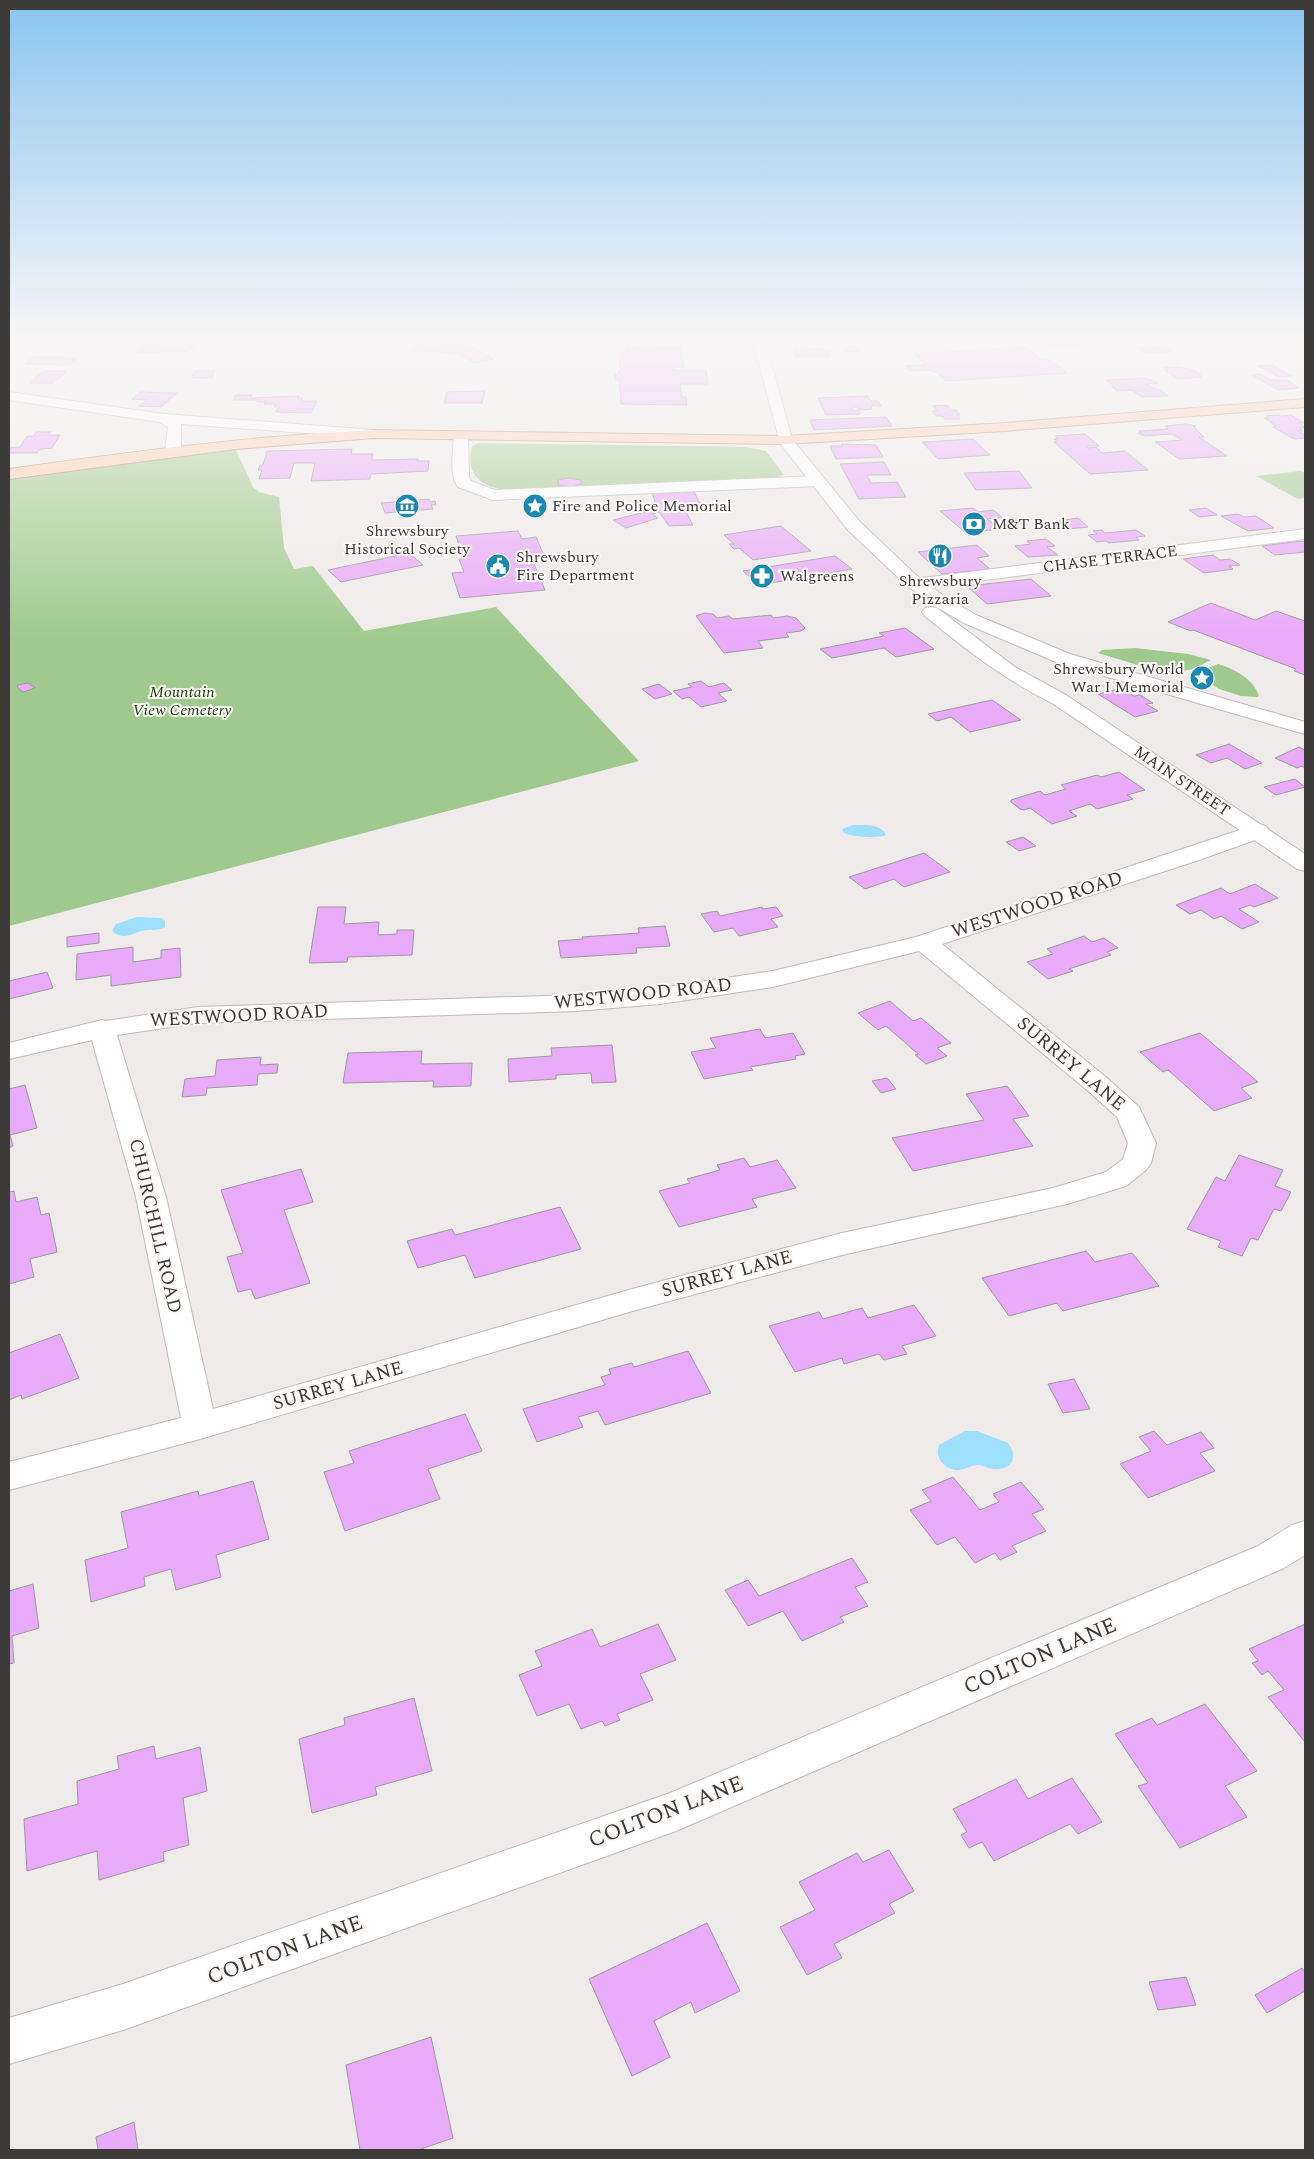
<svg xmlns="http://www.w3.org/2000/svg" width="1314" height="2159" font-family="Spectral,serif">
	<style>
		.green { fill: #a0ca8d }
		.water { fill: #9edffc }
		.building { fill: #e9aaf9; stroke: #9d9b9e }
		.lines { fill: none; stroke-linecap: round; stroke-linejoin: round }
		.street-casing { stroke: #bfbbba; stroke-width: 2 }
		.secondary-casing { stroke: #bfbbba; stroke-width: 2 }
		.primary-casing { stroke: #b68666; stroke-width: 2 }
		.street { fill: #fff; fill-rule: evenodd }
		.secondary { fill: #fff; fill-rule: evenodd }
		.primary { fill: #faceb1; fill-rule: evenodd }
		.labels { text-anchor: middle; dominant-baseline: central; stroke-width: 4; stroke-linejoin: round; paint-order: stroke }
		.far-poi-label { font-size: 16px; fill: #3c3b3a; stroke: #fcf9f7; text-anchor: start }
		.far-street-label { font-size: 16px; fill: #3c3b3a; stroke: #fcf9f7 }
		.far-park-label { font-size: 16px; font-style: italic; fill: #173a00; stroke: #fcf9f7 }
		.street-label { font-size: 19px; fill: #3c3b3a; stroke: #fcf9f7 }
		.near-street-label { font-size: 22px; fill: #3c3b3a; stroke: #fcf9f7 }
	</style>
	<rect width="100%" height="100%" fill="#efebea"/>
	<path class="green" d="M233,443L253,487L259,492L279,497L284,548L294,569L313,566L364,631L496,607L639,761L9,926V474Z
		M480,443L746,447L766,451L784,475L774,478L505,490C480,486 465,474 472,446Z
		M1301,471L1305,473V498L1298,499L1256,476Z
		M1135,648L1188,654L1211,660L1193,669L1167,674L1098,653L1102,650Z
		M1218,664C1234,669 1254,679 1259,696L1257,697L1241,696L1219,689L1196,673Z"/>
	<path class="water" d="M853,825C864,825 881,823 886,835C878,839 849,837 843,832L842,829Z
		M137,917L162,918L165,921V927C158,931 154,929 146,930C133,932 125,942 112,931L116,924Z
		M965,1431H977L1008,1443C1019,1457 1011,1471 993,1469C988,1469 984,1465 978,1465C972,1465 966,1469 959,1470C945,1470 934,1458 939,1445Z"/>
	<path class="building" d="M1068,337L1080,345L1049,347L1037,339Z
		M421,341L469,344L466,347H471L494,359L475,363L459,354L412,350Z
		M198,344L196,349H190L188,351L136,353L142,345Z
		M644,346L680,347L684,367H673V370H706L708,384H680L682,397H686L687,405L621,404L619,380H615V375H618V371H621L618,352H627V348Z
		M1162,346L1172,352L1153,353L1144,352L1137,348Z
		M844,347H859L860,352L844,351Z
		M1026,347L1041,360H1051L1067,373L946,381L936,372L929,370L911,371L905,366L925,365L915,354Z
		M794,348L823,349V351H829L830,357H795Z
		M35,356L63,357L61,358L77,359L69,365L25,364Z
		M1272,365L1292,376L1279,377L1258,366Z
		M1176,367L1194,370L1201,374L1198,375L1201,377L1179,379L1164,370H1168L1164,368Z
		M214,370L212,378H192L194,371Z
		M43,371H67L53,383H29Z
		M1261,374L1271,380H1287L1299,388L1278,390L1252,375Z
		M1146,378L1158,383L1146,384L1157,390H1161L1168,396L1142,397L1132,390L1117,391L1112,387H1115L1106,380Z
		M485,391L482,403H444L447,392Z
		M141,392L165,393H177L161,407L139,406L147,400L132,399Z
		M236,395H252L250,398L299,396L298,398H303L301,401H317L311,413L276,412L279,407H274L276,404H264L266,402H257L258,400H233Z
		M868,396L871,401H878L881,406H871L872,409L859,410L857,407H852L853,411L858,410L860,414L826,415L818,398Z
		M947,405L951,410H956L960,415H957L960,419H945L942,416H936L932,411H937L933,406Z
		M1279,415L1281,416L1291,415L1304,423H1299L1305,428H1299L1303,431H1298L1305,435V438L1294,439L1273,427L1277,426L1264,418H1269L1266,416Z
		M886,417L892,426L814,430L810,420Z
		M1186,424L1196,426L1194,427L1204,437H1199L1227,456L1179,459L1155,442L1182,440L1179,438L1171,434L1145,436L1138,433H1141L1139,431L1168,429L1165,426Z
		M36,432H51L48,435H60L52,448L40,449L37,453H9V448L20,447L27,436H34Z
		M1085,434L1099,446H1086L1088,448L1096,447L1102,453L1125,451L1148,470L1090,474L1054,442H1058L1054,439H1058L1055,436Z
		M973,439L990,455L938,459L922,442Z
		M841,444L876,445L883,457L836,459L830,446H842Z
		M352,449L351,454H373L372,460L418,459V461H429L428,471L371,474L370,479L311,481L315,463H294L290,478L259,479L262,470H258L260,465H263L267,451Z
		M884,462L891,475H867L871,483L897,482L906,497L859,499L840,464Z
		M1019,471L1032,488L976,490L964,473Z
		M568,478L581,480L582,483L571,487L559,485L558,480Z
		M693,490L700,503H697L701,511L686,512L693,525L669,526L659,512L652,514L658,518L626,528L613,520L653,510L649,508L656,506L652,492Z
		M429,499L430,502L435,501L436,505H431L433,509L385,513L381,503Z
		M973,508L978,512L993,510L1002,517L987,519L1000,529L966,533L940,511Z
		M1206,508L1217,515L1199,517L1189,510Z
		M1238,514L1244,517L1256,516L1274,528L1248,531L1221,516Z
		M1078,518L1088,527L1068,529L1057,521Z
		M781,526L811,551L753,560L739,548L734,549L729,544H734L724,535Z
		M1102,530L1105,533L1136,530L1145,536L1136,537L1139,540L1109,543L1106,541L1097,542L1088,535L1097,534L1093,531Z
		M518,531L522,539L536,537L545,558L532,559L545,590L460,598L452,573L464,572L459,559L463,558L456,536Z
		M1046,539L1055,546L1047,547L1058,555L1028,557L1015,546L1031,544L1027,541Z
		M1302,541L1305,542V552L1275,555L1262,546Z
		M977,545L989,556L977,558L990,569L942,574L918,552Z
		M409,553L423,565L341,582L328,570Z
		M1213,555L1220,560L1230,559L1240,565L1229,566L1233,569L1204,573L1183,559Z
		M835,556L852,569L759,585L743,571Z
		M1031,579L1051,596L987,604L967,586Z
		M1211,603L1255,620L1276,611L1305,621V675L1294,671L1296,669L1193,630L1191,631L1168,622Z
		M704,613L713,614L717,618L729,616L733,619L771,615L773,618L787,616L796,618L805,628L801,631L786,633L789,637L758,641L763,648L724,653L696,616Z
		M905,628L934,649L896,657L884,648L832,658L820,649L884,636L879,633Z
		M701,681L709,687L724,683L732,690L718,693L727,701L701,707L689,697L682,699L673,691L692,687L688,684Z
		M28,683L35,688L23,692L17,687L18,685Z
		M659,684L672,694L655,699L642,689Z
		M1121,689L1134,696L1140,695L1153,703L1146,704L1158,711L1135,717L1098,694Z
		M992,700L1021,720L970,732L951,717L937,721L928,714Z
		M1229,744L1262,763L1245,769L1227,758L1211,763L1196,755Z
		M1299,747L1305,750V768L1302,766L1297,768L1275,758Z
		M1119,772L1145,790L1127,795L1133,799L1097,809L1090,804L1069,811L1077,816L1052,824L1030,808L1024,810L1020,809L1011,802V800L1040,791L1045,795L1066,789L1061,785L1097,775L1101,777Z
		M1295,779L1305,787L1276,795L1264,787Z
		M1023,837L1036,846L1019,851L1006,842Z
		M924,853L950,872L904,887L894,879L865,889L849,877Z
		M1255,884L1278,898L1254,907L1250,905L1239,909L1259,922L1242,929L1221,916L1214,919L1201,910L1190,914L1176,905L1221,888L1230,894Z
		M318,907H346L344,924L379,922L378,935L397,934V930H414L412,955L348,957L347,962L309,963Z
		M762,907L763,909L776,907L783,916L771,919L778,927L739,936L733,928L714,932L701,914L717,911L720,916Z
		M665,926L670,946L636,948L637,953L561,958L558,941L583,939L582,937L639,933L638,928Z
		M99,933V943L67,947V937Z
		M1084,936L1092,942L1104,938L1118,948L1107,952L1111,955L1069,969L1073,971L1048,979L1027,962L1053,954L1047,949Z
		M133,947V962L161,958V950L180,948L181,977L111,986V975L76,980L77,954Z
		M47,972L53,988L9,999V981Z
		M890,1001L913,1021L921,1018L951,1043L937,1048L947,1056L926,1064L915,1055L918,1054L886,1026L878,1030L858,1013Z
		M760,1029L765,1038L793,1033L805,1054L795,1056L796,1059L750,1067L753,1070L704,1079L691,1052L716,1048L710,1038Z
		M1200,1033L1258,1082L1241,1088L1252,1098L1214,1111L1168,1070L1163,1072L1140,1052Z
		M612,1045L616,1082L592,1083L591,1073L556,1075V1079L509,1082L508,1059L552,1056L551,1048Z
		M422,1051L421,1064L472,1063L471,1086L433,1087L434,1081L343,1083L348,1053Z
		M261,1057L260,1065L278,1064L277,1073L258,1074L257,1085L207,1088L206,1095L182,1097L185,1079L215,1076L217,1060Z
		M887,1078L896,1089L881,1093L872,1081Z
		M25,1085L37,1128L10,1135L13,1146L9,1148V1089Z
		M1007,1086L1029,1116L1013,1119L1033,1146L913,1171L892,1138L984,1120L966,1094Z
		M1239,1155L1283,1170L1275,1186L1291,1192L1281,1211L1274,1209L1258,1240L1251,1238L1242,1256L1218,1247L1221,1241L1187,1229L1216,1177L1225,1181Z
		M744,1158L750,1167L777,1160L796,1188L752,1199L757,1207L679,1227L659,1191L690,1183L687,1179L720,1170L717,1165Z
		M301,1169L313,1202L284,1210L310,1283L255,1299L251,1289L238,1292L227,1257L243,1253L221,1190Z
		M14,1191L16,1202L37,1197L41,1215L49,1213L57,1252L30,1259L34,1277L9,1284V1192Z
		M560,1207L581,1249L475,1278L465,1255L418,1268L407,1241L452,1229L455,1235Z
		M1086,1251L1095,1262L1132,1253L1159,1286L1063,1311L1057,1303L1009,1316L982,1278Z
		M914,1305L936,1336L902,1346L907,1354L884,1360L879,1354L844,1364L842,1358L795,1372L769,1326L819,1312L823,1319L862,1308L868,1318Z
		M60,1334L79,1378L22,1399L21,1395L9,1400V1353Z
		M688,1351L711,1393L605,1425L598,1411L578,1417L583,1427L537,1442L523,1409L605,1385L601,1377L611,1374L609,1369L632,1363L634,1367Z
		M1074,1379L1090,1409L1063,1413L1048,1384Z
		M465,1414L482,1451L428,1469L440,1499L345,1531L324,1472L354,1463L349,1451Z
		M1154,1431L1167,1445L1201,1432L1214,1448L1200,1453L1215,1471L1148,1498L1120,1464L1151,1451L1139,1437Z
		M953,1477L980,1510L999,1502L993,1494L1021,1482L1044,1509L1032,1514L1046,1531L1012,1546L1017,1552L1000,1560L995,1553L975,1563L955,1537L937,1545L910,1510L931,1501L922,1490Z
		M253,1481L269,1539L216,1555L221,1577L176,1590L171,1569L144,1577L145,1586L91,1602L85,1560L128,1548L121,1512L198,1491L199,1496Z
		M852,1558L868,1582L855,1587L868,1606L840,1617L844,1622L802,1641L783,1611L748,1626L725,1590L748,1580L759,1596Z
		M33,1584L39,1628L12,1636L14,1663L9,1664V1591Z
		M658,1624L676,1660L640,1674L653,1700L617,1714L620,1720L605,1726L602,1721L581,1729L569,1704L537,1716L519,1675L542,1666L535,1651L592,1629L600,1647Z
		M1305,1624V1742L1268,1697L1284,1690L1268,1671L1262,1675L1252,1663L1258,1661L1249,1649Z
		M414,1698L432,1771L375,1787L377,1795L312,1813L299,1739L345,1725L344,1718Z
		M1205,1704L1257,1771L1225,1786L1247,1817L1180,1848L1138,1786L1148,1783L1115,1734L1152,1718L1157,1725Z
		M154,1746L156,1759L200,1747L207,1791L183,1798L189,1845L163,1852L164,1861L99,1880L97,1851L27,1871L24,1819L78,1804L77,1781L119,1769L117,1756Z
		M1072,1778L1102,1822L1078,1834L1070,1824L994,1861L982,1842L969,1848L961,1835L967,1832L953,1809L1016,1779L1028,1799Z
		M889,1850L914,1891L889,1904L895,1913L834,1944L842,1958L807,1975L780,1927L815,1910L799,1882L857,1853L863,1862Z
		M707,1923L740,1991L695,2013L691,2002L654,2021L670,2057L632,2076L589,1979Z
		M1302,1968L1305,1972V1991L1267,2013L1255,1995Z
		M1186,1977L1196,2005L1158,2010L1149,1982Z
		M431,2037L453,2138L418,2150H360L346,2065Z
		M134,2122L138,2150H98L96,2137Z"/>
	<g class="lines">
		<defs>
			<path id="street" d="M461,432L466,433L468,436L469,477L471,481L495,490L817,476L823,478L825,481L823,484L817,486L493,500L458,487C449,474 453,452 454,436L456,433Z
				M1305,529V539L915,589L909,588L906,584L909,580L915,579Z
				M1258,824L1266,826L1269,831L1266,836L1199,860L942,944L1107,1078L1139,1107L1156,1143L1151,1163L1146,1170L1126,1186L1067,1204L842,1255L636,1310L200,1439L9,1490V1462L181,1418L136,1197L92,1040L9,1059V1043L102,1020L106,1021L198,1007L576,995L660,988L773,971L916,937ZM919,951L1087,1090L1117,1117L1128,1143L1123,1159L1106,1172L1053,1188L842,1233L636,1288L213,1409L166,1197L117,1035L198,1023L576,1011L660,1004L773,987Z
				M1305,1521V1555L1284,1568L676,1831L123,2030L9,2064V2018L123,1984L670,1793L1258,1546L1292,1525Z"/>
			<path id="secondary" d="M756,337H768L767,348L792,439L860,522L916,575L945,597L976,615L1070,654L1305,722V734L1056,662L964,623L933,605L904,583L848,530L780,443L755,348Z
				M9,392L164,414L374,430L379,431L381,434L379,437L374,438L181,424V451L178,454H168L165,451L168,427L160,422L9,400Z
				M931,607L937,608L1015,667L1066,695L1305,854V871L1297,869L1052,703C1005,680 965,649 925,616L922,612L925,608Z"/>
			<path id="primary" d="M1305,399V407L1005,431L785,444L374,438L236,449L9,479V469C130,452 252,436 374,430L785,436L1005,423Z"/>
		</defs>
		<use href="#street" class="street-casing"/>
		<use href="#secondary" class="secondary-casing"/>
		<use href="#primary" class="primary-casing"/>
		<use href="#street" class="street"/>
		<use href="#secondary" class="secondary"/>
		<use href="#primary" class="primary"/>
	</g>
	<linearGradient id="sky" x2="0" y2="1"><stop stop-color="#8ac5f0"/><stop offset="0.53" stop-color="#f8f6f6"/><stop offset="1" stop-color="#f8f6f6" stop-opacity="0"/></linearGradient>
	<rect width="1314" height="639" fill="url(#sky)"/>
	<defs>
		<symbol id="museum-disc" viewBox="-11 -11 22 22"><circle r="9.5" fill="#1b89af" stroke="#fcf9f7"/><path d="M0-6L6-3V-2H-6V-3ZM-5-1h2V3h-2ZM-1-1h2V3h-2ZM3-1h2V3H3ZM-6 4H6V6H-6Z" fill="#fff"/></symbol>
		<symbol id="sight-disc" viewBox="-11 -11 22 22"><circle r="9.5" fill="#1b89af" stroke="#fcf9f7"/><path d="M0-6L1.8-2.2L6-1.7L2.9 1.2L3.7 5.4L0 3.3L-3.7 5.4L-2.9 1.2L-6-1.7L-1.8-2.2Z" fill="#fff"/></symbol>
		<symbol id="bank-disc" viewBox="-11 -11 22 22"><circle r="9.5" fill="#1b89af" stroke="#fcf9f7"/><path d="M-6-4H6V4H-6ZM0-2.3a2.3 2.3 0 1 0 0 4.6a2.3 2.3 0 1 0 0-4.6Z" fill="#fff"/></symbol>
		<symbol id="restaurant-disc" viewBox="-11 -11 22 22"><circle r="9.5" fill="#1b89af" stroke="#fcf9f7"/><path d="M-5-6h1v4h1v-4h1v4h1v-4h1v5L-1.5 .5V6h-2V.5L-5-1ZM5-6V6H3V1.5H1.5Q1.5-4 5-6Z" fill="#fff"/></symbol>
		<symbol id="civic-disc" viewBox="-11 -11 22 22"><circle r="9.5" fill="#1b89af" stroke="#fcf9f7"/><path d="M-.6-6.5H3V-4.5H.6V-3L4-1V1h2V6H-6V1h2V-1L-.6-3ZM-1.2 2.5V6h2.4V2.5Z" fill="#fff"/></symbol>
		<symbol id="pharmacy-disc" viewBox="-11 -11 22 22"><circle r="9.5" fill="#1b89af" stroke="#fcf9f7"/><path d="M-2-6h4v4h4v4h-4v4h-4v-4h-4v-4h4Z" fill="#fff"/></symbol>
	</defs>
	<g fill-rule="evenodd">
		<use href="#museum-disc" x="393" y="492" width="28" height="28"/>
		<use href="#sight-disc" x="521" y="492" width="28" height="28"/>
		<use href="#bank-disc" x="960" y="510" width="28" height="28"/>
		<use href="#restaurant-disc" x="926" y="542" width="28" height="28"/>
		<use href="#civic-disc" x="484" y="552" width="28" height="28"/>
		<use href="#pharmacy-disc" x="748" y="562" width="28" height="28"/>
		<use href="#sight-disc" x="1188" y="664" width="28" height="28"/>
	</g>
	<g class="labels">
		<g class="far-poi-label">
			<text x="552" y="506">Fire and Police Memorial</text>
			<text x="992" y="524">M&amp;T Bank</text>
			<text x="407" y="531" text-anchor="middle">Shrewsbury<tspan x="407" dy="18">Historical Society</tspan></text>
			<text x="516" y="557">Shrewsbury<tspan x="516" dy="18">Fire Department</tspan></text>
			<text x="780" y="576">Walgreens</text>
			<text x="940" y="581" text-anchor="middle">Shrewsbury<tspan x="940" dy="18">Pizzaria</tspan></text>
			<text x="1184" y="669" text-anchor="end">Shrewsbury World<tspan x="1184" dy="18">War I Memorial</tspan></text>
		</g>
		<g class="far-street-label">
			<text transform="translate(1110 559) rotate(-7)">CHASE TERRACE</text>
			<text transform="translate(1182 781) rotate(34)">MAIN STREET</text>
		</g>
		<g class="far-park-label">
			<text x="182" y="692">Mountain<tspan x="182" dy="18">View Cemetery</tspan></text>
		</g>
		<g class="street-label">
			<text transform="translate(1037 905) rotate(-18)">WESTWOOD ROAD</text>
			<text transform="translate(643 994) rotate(-6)">WESTWOOD ROAD</text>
			<text transform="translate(239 1016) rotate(-3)">WESTWOOD ROAD</text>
			<text transform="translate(1071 1064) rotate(40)">SURREY LANE</text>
			<text transform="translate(155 1226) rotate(77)">CHURCHILL ROAD</text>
			<text transform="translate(727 1274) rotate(-15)">SURREY LANE</text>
			<text transform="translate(338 1386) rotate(-16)">SURREY LANE</text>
		</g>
		<g class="near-street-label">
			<text transform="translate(1040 1656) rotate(-23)">COLTON LANE</text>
			<text transform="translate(666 1812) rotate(-21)">COLTON LANE</text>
			<text transform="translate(285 1950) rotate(-20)">COLTON LANE</text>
		</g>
	</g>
	<rect width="1314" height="2159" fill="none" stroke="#3c3b3a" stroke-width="20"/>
</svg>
